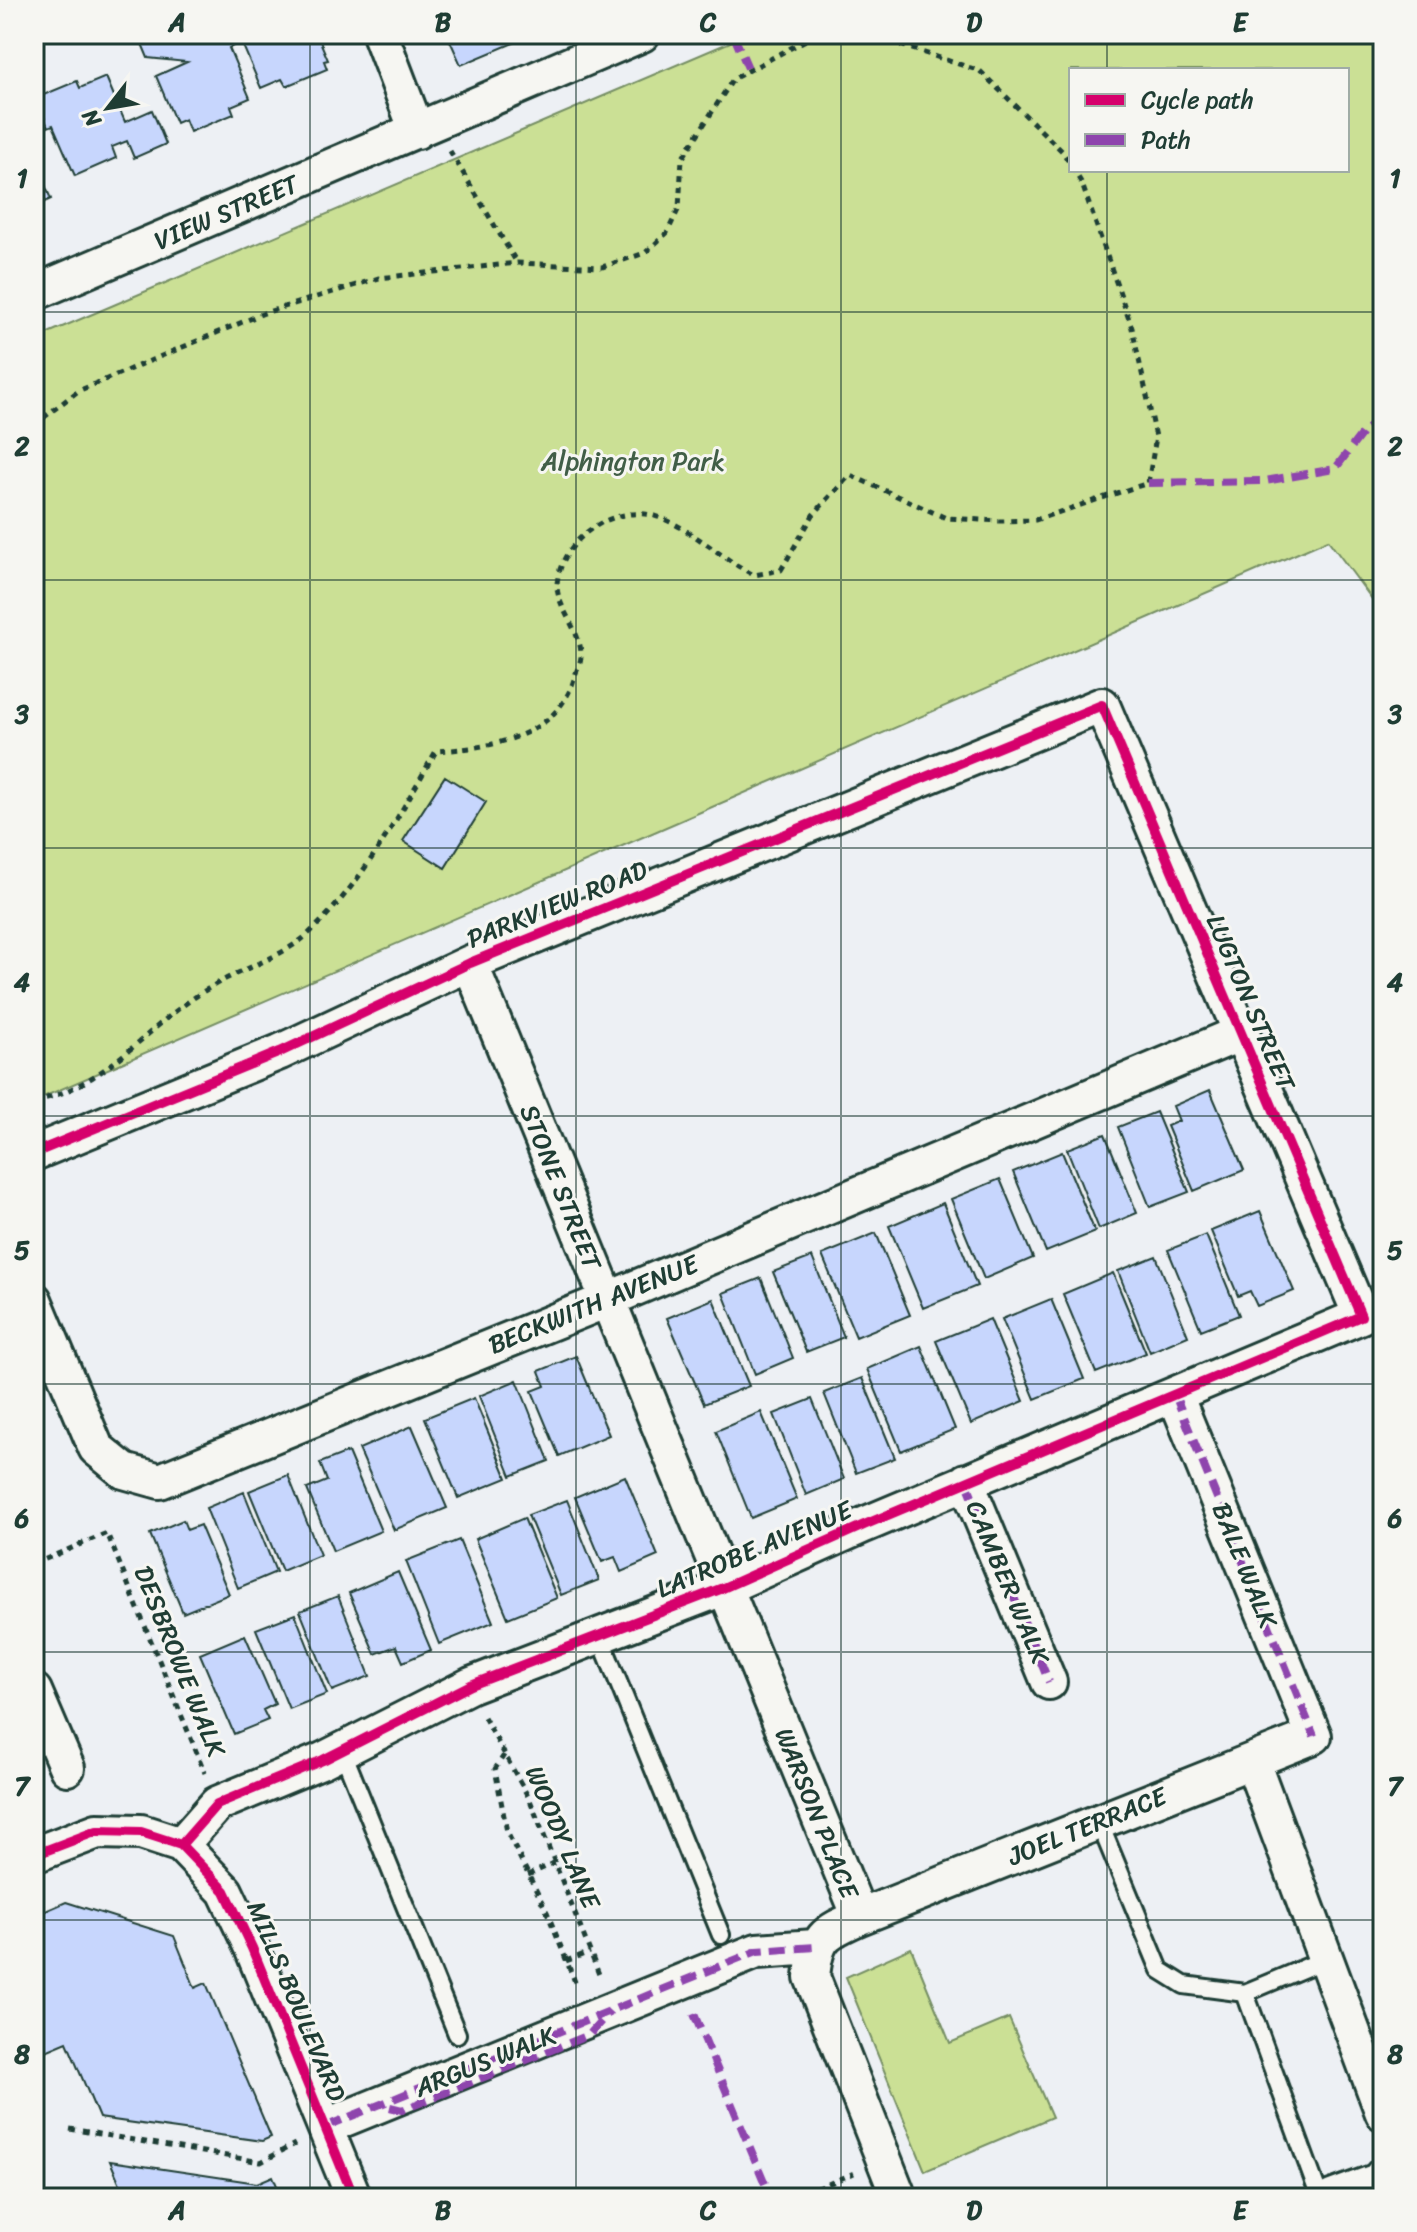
<svg xmlns="http://www.w3.org/2000/svg" width="1417" height="2232" font-family="Sriracha,sans-serif">
	<style>
		.green { fill: #cbe095; stroke: #758e64; stroke-width: 2; fill-rule: evenodd }
		.building { fill: #c7d6fd; stroke: #1f3d34; stroke-width: 2 }
		.lines { fill: none; stroke-linecap: round; stroke-linejoin: round }
		.lane-casing { stroke: #1f3d34; stroke-width: 22 }
		.street-casing { stroke: #1f3d34; stroke-width: 40 }
		.path { stroke: #1f3d34; stroke-width: 5; stroke-dasharray: 6 6; stroke-linecap: butt }
		.lane { stroke: #f6f6f2; stroke-width: 16 }
		.street { stroke: #f6f6f2; stroke-width: 34 }
		.quiet { stroke: #8e44ad; stroke-width: 8; stroke-dasharray: 16 8; stroke-linecap: butt }
		.cycleway-casing { stroke: #f6f6f2; stroke-width: 15 }
		.cycleway { stroke: #d6006c; stroke-width: 10 }
		.grid { fill: none; stroke: #1f3d34; stroke-width: 2; stroke-opacity: 0.55 }
		.labels { text-anchor: middle; dominant-baseline: central; stroke-width: 6; stroke-linejoin: round; paint-order: stroke }
		.street-label { font-size: 26px; fill: #1f3d34; stroke: #f6f6f2 }
		.park-label { font-size: 26px; fill: #415e47; stroke: #f6f6f2 }
		.neatline { fill: none; stroke: #1f3d34; stroke-width: 3 }
		.grid-label { font-size: 26px; text-anchor: middle; font-weight: bold; fill: #1f3d34 }
	</style>
	<rect width="100%" height="100%" fill="#edf0f4"/>
	<filter id="ink" filterUnits="userSpaceOnUse"><feTurbulence type="fractalNoise" baseFrequency=".0125" numOctaves="2"/><feDisplacementMap in="SourceGraphic" scale="16" xChannelSelector="R" yChannelSelector="G"/><feConvolveMatrix kernelMatrix="1 2 1 2 8 2 1 2 1" color-interpolation-filters="sRGB"/></filter>
	<g filter="url(#ink)">
		<path class="green" d="M749,34H1383V614L1328,540L34,1101V339ZM1071,70H1347V170H1071Z
			M911,1948L950,2043L1009,2018L1052,2117L925,2171L846,1977Z"/>
		<path class="building" d="M138,34H230L235,45L229,48L250,98L231,106L234,114L190,132L185,119L176,123L156,76L187,62L148,58Z
			M238,34H317L328,60L324,61L327,69L286,86L282,79L261,88Z
			M447,34H521L523,39L461,65Z
			M106,77L125,122L152,110L166,144L134,158L127,141L112,147L116,158L75,176L53,125L48,127L36,98L77,81L80,88Z
			M34,160L51,199L34,207Z
			M445,776L486,802L445,868L403,841Z
			M1210,1090L1244,1170L1194,1191L1167,1126L1179,1121L1173,1106Z
			M1156,1112L1189,1192L1150,1207L1118,1127Z
			M1105,1134L1137,1213L1099,1229L1067,1149Z
			M1062,1152L1095,1232L1046,1252L1013,1172Z
			M1000,1179L1033,1258L984,1279L951,1199Z
			M943,1203L977,1286L923,1308L889,1226Z
			M1260,1211L1294,1291L1257,1306L1250,1291L1238,1296L1211,1231Z
			M876,1233L910,1315L856,1337L822,1255Z
			M1206,1235L1239,1315L1201,1330L1168,1250Z
			M1156,1256L1188,1336L1150,1352L1118,1271Z
			M812,1257L844,1337L806,1352L773,1272Z
			M1113,1273L1146,1353L1096,1373L1063,1294Z
			M761,1278L793,1358L755,1374L723,1293Z
			M713,1299L749,1386L704,1404L667,1318Z
			M1051,1299L1084,1379L1035,1399L1002,1319Z
			M990,1319L1024,1401L971,1424L936,1341Z
			M921,1346L955,1429L901,1451L867,1369Z
			M576,1356L609,1435L559,1456L532,1391L545,1386L539,1371Z
			M862,1378L895,1458L856,1473L824,1393Z
			M517,1380L549,1461L511,1476L479,1396Z
			M474,1398L507,1478L458,1498L425,1418Z
			M812,1399L844,1479L806,1495L774,1414Z
			M761,1412L797,1499L751,1518L716,1431Z
			M412,1426L447,1508L394,1530L359,1449Z
			M348,1452L381,1531L333,1551L307,1489L327,1481L320,1463Z
			M288,1475L320,1555L282,1571L249,1491Z
			M625,1476L658,1556L621,1572L615,1557L602,1562L575,1497Z
			M244,1492L276,1572L238,1588L206,1508Z
			M567,1500L599,1580L561,1595L528,1515Z
			M524,1518L557,1598L508,1618L475,1539Z
			M183,1520L187,1530L200,1525L229,1594L183,1613L150,1534Z
			M459,1540L493,1622L439,1644L406,1561Z
			M398,1572L431,1650L403,1662L396,1646L375,1654L349,1593Z
			M338,1596L370,1676L332,1691L300,1611Z
			M295,1614L327,1694L289,1709L256,1629Z
			M245,1635L275,1704L263,1710L268,1720L234,1734L200,1654Z
			M66,1902L174,1936L195,1988L206,1983L271,2137L262,2141L99,2118L67,2042L34,2056V1916Z
			M110,2161L257,2183L273,2176L282,2198H126Z"/>
		<g class="lines">
			<defs>
				<path id="lane" d="M600,1637L721,1935
					M342,1750L457,2034
					M1099,1822L1160,1970L1184,1985L1245,1993
					M1320,2198L1245,1993L1326,1959"/>
				<path id="street" d="M380,34L417,131
					M34,293L642,34
					M470,963L860,1917C823,1933 816,1937 812,1977L899,2198
					M34,1153L280,1052L470,963L1102,705L1361,1316L864,1525L723,1588L471,1685L323,1760L217,1804L181,1845
					M34,1300L96,1448L124,1471L160,1481L607,1300L1241,1033
					M966,1481L1049,1682
					M34,1691L67,1768
					M1252,1761L1383,2113
					M34,1855L97,1831L141,1832L181,1845L225,1891L252,1948L354,2198
					M860,1917L1314,1736L1175,1395
					M327,2126L757,1951L815,1947
					M1332,2198L1378,2181L1383,2175"/>
			</defs>
			<use href="#lane" class="lane-casing"/>
			<use href="#street" class="street-casing"/>
			<path class="path" d="M866,34L980,71L1062,151L1071,165
				M450,151L517,263
				M34,425L78,391L264,313L379,278L517,263L602,267L645,253L667,233L679,208L682,159L733,79L817,34
				M34,1101C108,1087 148,1023 211,987C239,970 284,956 307,935C362,885 399,815 436,751C491,748 558,738 575,676C577,669 582,660 581,653C580,630 556,606 557,584C561,539 613,504 655,516C687,525 722,559 754,575L781,570L813,515L850,475L946,518L1000,521L1035,520L1148,483L1156,437L1132,328L1082,184L1074,170
				M34,1564L107,1533L205,1773
				M484,1717L530,1800L600,1977
				M504,1755L495,1769L507,1832L547,1912L577,1987
				M528,1875L554,1863
				M566,1961L590,1952
				M70,2129L261,2162L295,2144
				M795,2198L854,2173"/>
			<use href="#lane" class="lane"/>
			<use href="#street" class="street"/>
			<path class="quiet" d="M733,34L748,68
				M1148,483L1265,481L1335,469L1363,432L1383,416
				M34,1318L40,1315
				M1175,1395L1314,1736
				M966,1481L1049,1682
				M694,2014L771,2198
				M390,2107L402,2110L589,2035L610,2011
				M327,2126L757,1951L815,1947"/>
			<defs>
				<path id="cycleway" d="M34,1153L280,1052L470,963L1102,705L1361,1316L864,1525L723,1588L471,1685L323,1760L217,1804L181,1845
					M34,1855L97,1831L141,1832L181,1845L225,1891L252,1948L354,2198"/>
			</defs>
			<use href="#cycleway" class="cycleway-casing"/>
			<use href="#cycleway" class="cycleway"/>
		</g>
	</g>
	<path class="grid" d="M310,34V2198M576,34V2198M841,34V2198M1107,34V70M1107,170V2198M34,312H1383M34,580H1383M34,848H1383M34,1116H1383M34,1384H1383M34,1652H1383M34,1920H1383"/>
	<g class="labels">
		<g class="street-label">
			<text transform="translate(226 212) rotate(-23)">VIEW STREET</text>
			<text transform="translate(557 904) rotate(-22)">PARKVIEW ROAD</text>
			<text transform="translate(1251 1002) rotate(67)">LUGTON STREET</text>
			<text transform="translate(561 1187) rotate(68)">STONE STREET</text>
			<text transform="translate(593 1304) rotate(-22)">BECKWITH AVENUE</text>
			<text transform="translate(754 1549) rotate(-23)">LATROBE AVENUE</text>
			<text transform="translate(1245 1565) rotate(68)">BALE WALK</text>
			<text transform="translate(1008 1582) rotate(67)">CAMBER WALK</text>
			<text transform="translate(180 1661) rotate(68)">DESBROWE WALK</text>
			<text transform="translate(817 1813) rotate(68)">WARSON PLACE</text>
			<text transform="translate(1087 1826) rotate(-22)">JOEL TERRACE</text>
			<text transform="translate(563 1837) rotate(67)">WOODY LANE</text>
			<text transform="translate(297 2001) rotate(67)">MILLS BOULEVARD</text>
			<text transform="translate(485 2061) rotate(-22)">ARGUS WALK</text>
		</g>
		<g class="park-label">
			<text x="633" y="461">Alphington Park</text>
		</g>
	</g>
	<rect width="1417" height="2232" fill="none" stroke="#f6f6f2" stroke-width="88"/>
	<rect x="1069" y="68" width="280" height="104" fill="#f6f6f2" stroke="#a0aca6" stroke-width="2"/>
	<rect x="1085" y="94" width="40" height="12" fill="#d6006c" stroke="#a0aca6" stroke-width="2"/>
	<text x="1141" y="108" font-size="24" fill="#1f3d34">Cycle path</text>
	<rect x="1085" y="134" width="40" height="12" fill="#8e44ad" stroke="#a0aca6" stroke-width="2"/>
	<text x="1141" y="148" font-size="24" fill="#1f3d34">Path</text>
	<g transform="translate(108 108) rotate(239)" stroke="#f6f6f2" stroke-width="6" paint-order="stroke">
	<path d="M0-6L14 30L0 20L-14 30Z" fill="#1f3d34"/>
	<text y="-12" font-size="22" font-weight="bold" text-anchor="middle" fill="#1f3d34">N</text>
	</g>
	<rect x="44" y="44" width="1329" height="2144" class="neatline"/>
	<g class="grid-label">
		<text x="177" y="31">A</text>
		<text x="443" y="31">B</text>
		<text x="708" y="31">C</text>
		<text x="974" y="31">D</text>
		<text x="1240" y="31">E</text>
		<text x="22" y="187">1</text>
		<text x="1395" y="187">1</text>
		<text x="22" y="455">2</text>
		<text x="1395" y="455">2</text>
		<text x="22" y="723">3</text>
		<text x="1395" y="723">3</text>
		<text x="22" y="991">4</text>
		<text x="1395" y="991">4</text>
		<text x="22" y="1259">5</text>
		<text x="1395" y="1259">5</text>
		<text x="22" y="1527">6</text>
		<text x="1395" y="1527">6</text>
		<text x="22" y="1795">7</text>
		<text x="1395" y="1795">7</text>
		<text x="22" y="2063">8</text>
		<text x="1395" y="2063">8</text>
		<text x="177" y="2219">A</text>
		<text x="443" y="2219">B</text>
		<text x="708" y="2219">C</text>
		<text x="974" y="2219">D</text>
		<text x="1240" y="2219">E</text>
	</g>
</svg>
